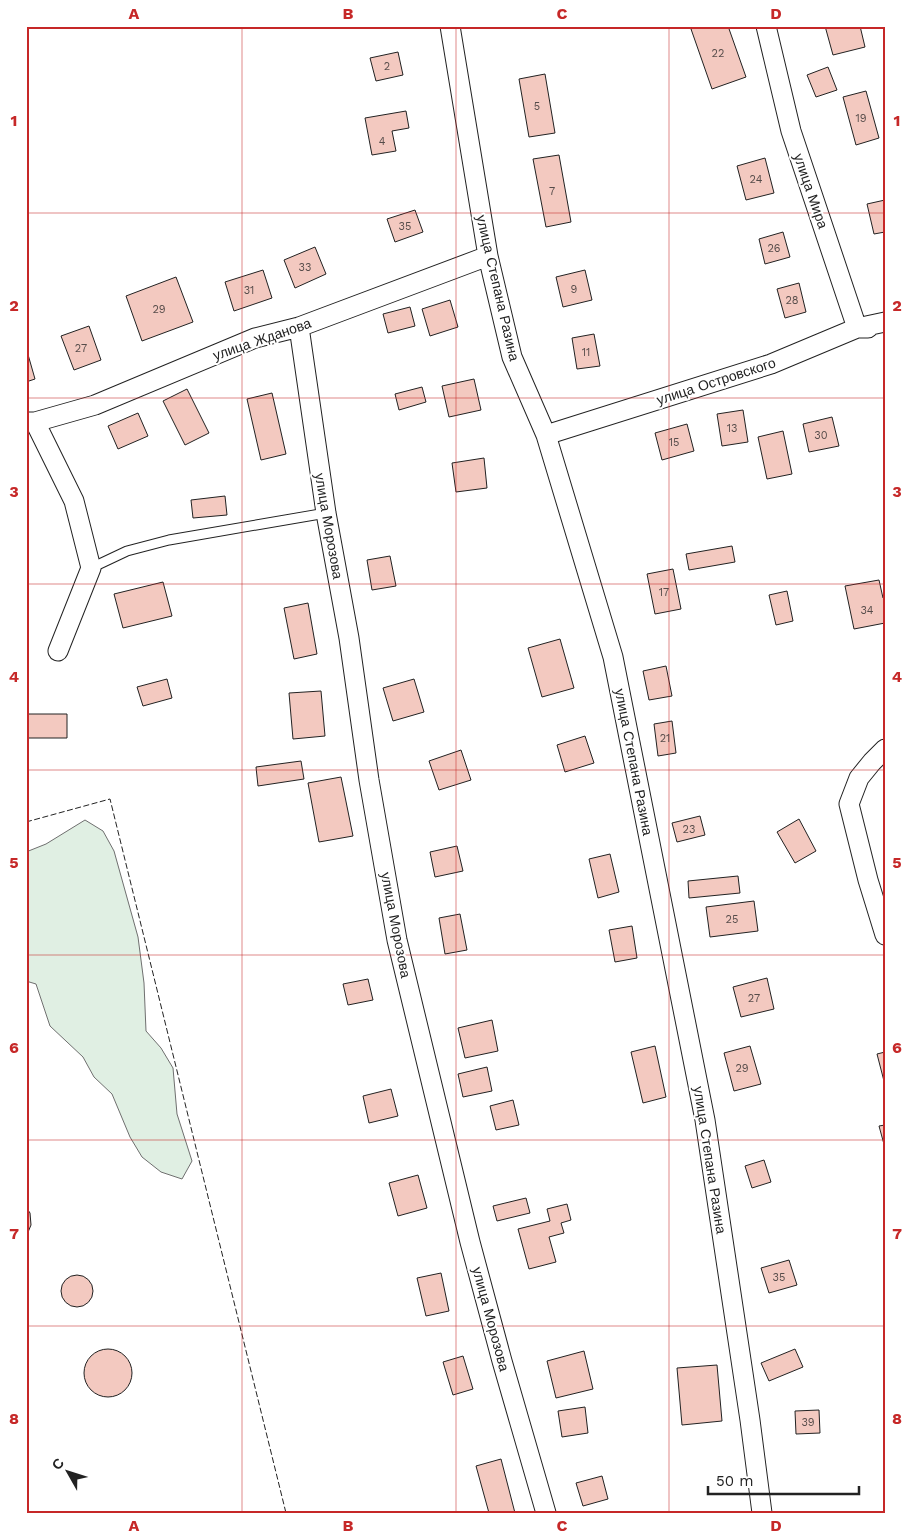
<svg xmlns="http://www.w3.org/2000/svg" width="911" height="1539" font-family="'Work Sans',sans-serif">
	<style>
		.green { fill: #e0efe3; stroke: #6f6f6f }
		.building { fill: #f3c9c0; stroke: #222 }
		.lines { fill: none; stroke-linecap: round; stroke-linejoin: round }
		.service-casing { stroke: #222; stroke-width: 11 }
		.minor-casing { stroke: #222; stroke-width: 21 }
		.service { stroke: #fff; stroke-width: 9 }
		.minor { stroke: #fff; stroke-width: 19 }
		.fence { stroke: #222; stroke-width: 1; stroke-dasharray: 6 2.5; stroke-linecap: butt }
		.grid { fill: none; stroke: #c62828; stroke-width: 1; stroke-opacity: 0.55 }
		.labels { text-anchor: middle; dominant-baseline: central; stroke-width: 4; stroke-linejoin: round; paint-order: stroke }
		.number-label { font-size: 11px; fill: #564c4a }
		.street-label { font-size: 14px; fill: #222; stroke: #fff }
		.neatline { fill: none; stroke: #c62828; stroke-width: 2 }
		.grid-label { font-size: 16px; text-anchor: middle; font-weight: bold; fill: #c62828 }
	</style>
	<rect width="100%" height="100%" fill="#fff"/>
	<path class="green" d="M85,820L103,831L114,851L138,937L144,983L146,1031L161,1048L173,1068L177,1114L192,1161L182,1179L161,1172L142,1157L130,1137L112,1094L94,1077L83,1057L50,1026L36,984L26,981V852L46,844Z"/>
	<path class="building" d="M698,26H728L746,77L712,89L691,29Z
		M825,26H860L865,47L833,55Z
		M398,52L403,75L376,81L370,58Z
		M828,67L837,90L816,97L807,75Z
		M545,74L555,133L529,137L519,79Z
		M866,91L879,138L856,145L843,97Z
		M406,111L409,128L392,131L396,151L372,155L365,118Z
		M559,155L571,222L546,227L533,159Z
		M765,158L774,193L746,200L737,166Z
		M885,200V232L874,234L867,204Z
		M415,210L423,232L395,242L387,219Z
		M783,232L790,257L765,264L759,239Z
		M315,247L326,274L295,288L284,260Z
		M263,270L272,298L234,311L225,282Z
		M585,270L592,300L563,307L556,277Z
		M176,277L193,322L142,341L126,296Z
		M799,283L806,312L785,318L777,289Z
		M450,300L458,327L430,336L422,309Z
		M410,307L415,326L388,333L383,314Z
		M89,326L101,360L74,370L61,336Z
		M594,334L600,366L577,369L572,338Z
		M27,351L35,379L26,382V352Z
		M474,379L481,410L449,417L442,386Z
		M422,387L426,402L399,410L395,394Z
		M187,389L209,433L185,445L163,401Z
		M272,393L286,454L261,460L247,399Z
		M743,410L748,442L722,446L717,414Z
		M138,413L148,436L118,449L108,426Z
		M832,417L839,446L809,452L803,424Z
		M687,424L694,451L662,460L655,433Z
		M783,431L792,474L767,479L758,437Z
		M484,458L487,488L456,492L452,463Z
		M225,496L227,515L193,518L191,500Z
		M732,546L735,562L689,570L686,554Z
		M390,556L396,586L372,590L367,560Z
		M673,569L681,609L655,614L647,574Z
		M879,580L883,598L885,597V623L854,629L845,586Z
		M163,582L172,616L123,628L114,594Z
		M787,591L793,621L776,625L769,595Z
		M308,603L317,654L294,659L284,608Z
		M560,639L574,688L542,697L528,648Z
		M666,666L672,696L649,700L643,671Z
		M167,679L172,698L143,706L137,687Z
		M414,679L424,712L393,721L383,688Z
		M321,691L325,736L293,739L289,693Z
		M26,714H67V738H26Z
		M672,721L676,753L658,756L654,724Z
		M585,736L594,763L565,772L557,745Z
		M461,750L471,780L439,790L429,761Z
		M301,761L304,779L258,786L256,767Z
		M341,777L353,836L319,842L308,783Z
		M700,816L705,835L677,842L672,823Z
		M799,819L816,851L795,863L777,832Z
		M457,846L463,871L435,877L430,852Z
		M610,854L619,892L598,898L589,859Z
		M738,876L740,893L689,898L688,881Z
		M754,901L758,931L710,937L706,907Z
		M460,914L467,950L445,954L439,918Z
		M632,926L637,958L615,962L609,930Z
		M767,978L774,1009L741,1017L733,987Z
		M368,979L373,1000L348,1005L343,984Z
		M492,1020L498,1051L465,1058L458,1028Z
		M655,1046L666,1097L643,1103L631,1052Z
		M750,1046L761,1084L734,1091L724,1053Z
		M885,1052V1085L877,1054Z
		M487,1067L492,1091L463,1097L458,1074Z
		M391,1089L398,1116L369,1123L363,1096Z
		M513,1100L519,1125L496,1130L490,1106Z
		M885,1125V1148L879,1126Z
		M764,1160L771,1182L752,1188L745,1166Z
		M418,1175L427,1208L398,1216L389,1183Z
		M526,1198L530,1213L497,1221L493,1206Z
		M567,1204L571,1220L561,1223L564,1233L549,1237L556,1262L529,1269L518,1229L550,1221L547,1209Z
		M26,1207L30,1213L31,1225L26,1237Z
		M789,1260L797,1285L769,1293L761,1268Z
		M441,1273L449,1311L426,1316L417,1278Z
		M61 1291a16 16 0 1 1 32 0a16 16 0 1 1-32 0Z
		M795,1349L803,1367L769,1381L761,1363Z
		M84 1373a24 24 0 1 1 48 0a24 24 0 1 1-48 0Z
		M584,1351L593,1389L556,1398L547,1361Z
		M463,1356L473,1389L453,1395L443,1362Z
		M717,1365L722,1421L682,1425L677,1368Z
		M585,1407L588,1433L562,1437L558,1411Z
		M819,1410L820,1433L796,1434L795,1411Z
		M501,1459L515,1513H489L476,1466Z
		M602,1476L608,1499L583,1506L576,1483Z"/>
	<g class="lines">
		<defs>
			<path id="service" d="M91,568L127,551L169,540L326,513"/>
			<path id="minor" d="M450,26L488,256L512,357L546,435L613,657L705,1120L750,1420L762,1513
				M766,26L791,131L857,328H868
				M299,327L326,513L349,638L369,780L397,940L470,1242L502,1361L546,1513
				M26,422H35L95,405L255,338L299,327L488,256
				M35,422L74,501L91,568L58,651
				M546,435L771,364L857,328L885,322
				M885,749L872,762L859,778L849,804L868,880L885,935"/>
		</defs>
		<use href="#service" class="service-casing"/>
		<use href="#minor" class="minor-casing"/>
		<use href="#service" class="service"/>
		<use href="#minor" class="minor"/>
		<path class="fence" d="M26,822L110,799L286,1513"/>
	</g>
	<path class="grid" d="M242,26V1513M456,26V1513M669,26V1513M26,213H885M26,398H885M26,584H885M26,770H885M26,955H885M26,1140H885M26,1326H885"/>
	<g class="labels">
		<g class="number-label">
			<text x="718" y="53">22</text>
			<text x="387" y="66">2</text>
			<text x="537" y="106">5</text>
			<text x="861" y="118">19</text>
			<text x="382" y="141">4</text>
			<text x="756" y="179">24</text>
			<text x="552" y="191">7</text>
			<text x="405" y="226">35</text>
			<text x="774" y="248">26</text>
			<text x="305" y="267">33</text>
			<text x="574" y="289">9</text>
			<text x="249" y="290">31</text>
			<text x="792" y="300">28</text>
			<text x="159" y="309">29</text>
			<text x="81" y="348">27</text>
			<text x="586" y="352">11</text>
			<text x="732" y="428">13</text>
			<text x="821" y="435">30</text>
			<text x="674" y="442">15</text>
			<text x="664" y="592">17</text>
			<text x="867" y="610">34</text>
			<text x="665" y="738">21</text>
			<text x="689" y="829">23</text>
			<text x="732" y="919">25</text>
			<text x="754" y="998">27</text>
			<text x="742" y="1068">29</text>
			<text x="779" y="1277">35</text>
			<text x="808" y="1422">39</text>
		</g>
		<g class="street-label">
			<text transform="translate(811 191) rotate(71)">улица Мира</text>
			<text transform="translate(498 288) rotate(77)">улица Степана Разина</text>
			<text transform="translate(262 339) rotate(-19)">улица Жданова</text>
			<text transform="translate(716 381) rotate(-18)">улица Островского</text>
			<text transform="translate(329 526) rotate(80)">улица Морозова</text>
			<text transform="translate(634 762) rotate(79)">улица Степана Разина</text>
			<text transform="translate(396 925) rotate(79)">улица Морозова</text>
			<text transform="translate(710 1160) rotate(81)">улица Степана Разина</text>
			<text transform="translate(491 1319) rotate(75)">улица Морозова</text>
		</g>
	</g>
	<rect width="911" height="1539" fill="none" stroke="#ffffff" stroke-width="55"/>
	<g transform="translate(68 1472) rotate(309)" stroke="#ffffff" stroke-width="4" paint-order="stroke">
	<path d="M0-4L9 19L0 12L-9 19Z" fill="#222222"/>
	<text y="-8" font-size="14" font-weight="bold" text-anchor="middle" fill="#222222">С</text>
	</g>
	<path d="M708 1486v8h151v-8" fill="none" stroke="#222222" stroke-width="2.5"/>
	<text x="716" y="1486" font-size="15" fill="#222222" stroke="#ffffff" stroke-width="4" paint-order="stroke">50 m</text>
	<rect x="28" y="28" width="856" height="1484" class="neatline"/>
	<g class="grid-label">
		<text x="134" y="19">A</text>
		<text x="348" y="19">B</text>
		<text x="562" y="19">C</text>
		<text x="776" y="19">D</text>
		<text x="14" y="126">1</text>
		<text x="897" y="126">1</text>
		<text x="14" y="311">2</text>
		<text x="897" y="311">2</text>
		<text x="14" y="497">3</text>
		<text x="897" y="497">3</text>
		<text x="14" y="682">4</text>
		<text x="897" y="682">4</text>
		<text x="14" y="868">5</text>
		<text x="897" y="868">5</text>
		<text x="14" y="1053">6</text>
		<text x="897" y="1053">6</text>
		<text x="14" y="1239">7</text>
		<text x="897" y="1239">7</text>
		<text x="14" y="1424">8</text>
		<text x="897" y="1424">8</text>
		<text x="134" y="1531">A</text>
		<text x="348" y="1531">B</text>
		<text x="562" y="1531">C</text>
		<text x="776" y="1531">D</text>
	</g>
</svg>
